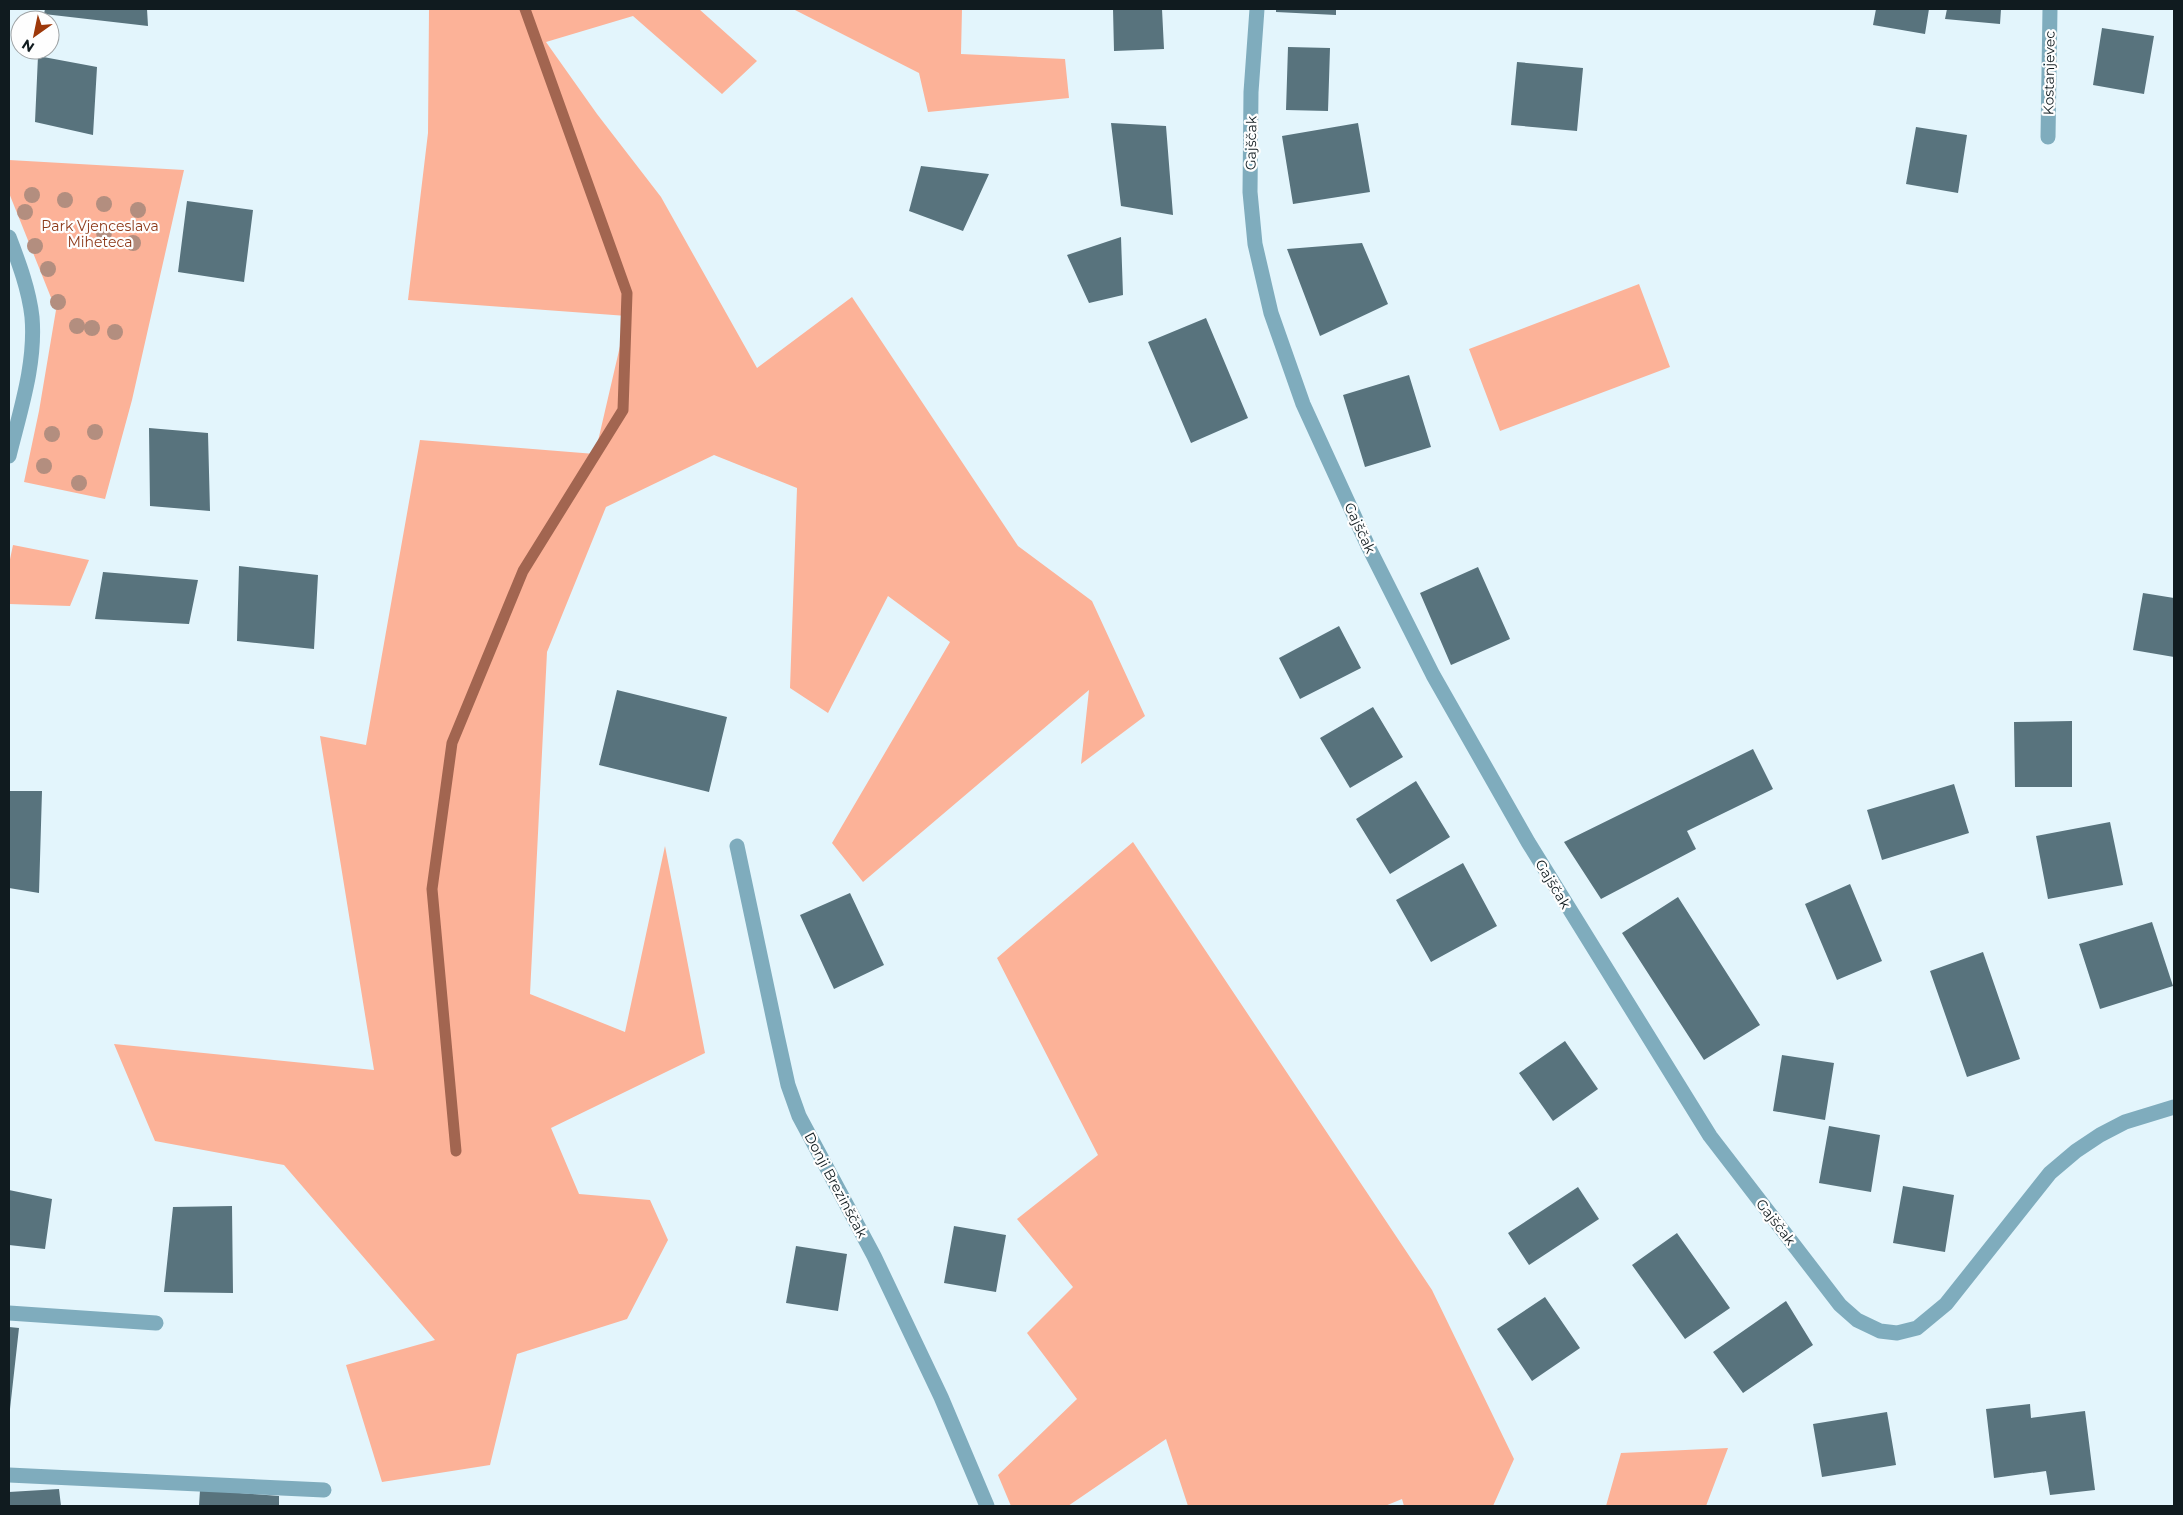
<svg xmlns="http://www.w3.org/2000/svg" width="2183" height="1515" font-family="Montserrat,sans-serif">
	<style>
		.green { fill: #fcb298 }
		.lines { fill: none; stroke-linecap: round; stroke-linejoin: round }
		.stream { stroke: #a26550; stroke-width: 11 }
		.building { fill: #58737d }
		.service { stroke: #7facbd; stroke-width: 15 }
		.minor { stroke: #7facbd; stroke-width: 15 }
		.tree { fill: #b38e7f }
		.labels { text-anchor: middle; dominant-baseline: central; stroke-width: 4.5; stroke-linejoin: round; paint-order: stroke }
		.street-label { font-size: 14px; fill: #101b1f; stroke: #fefefe }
		.park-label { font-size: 14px; fill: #8c3919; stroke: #fefefe }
	</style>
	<rect width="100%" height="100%" fill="#e3f5fc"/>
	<path class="green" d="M429,9H699L757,61L722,94L633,16L546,42L597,114L661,197L757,368L852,297L1018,546L1092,601L1145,716L1081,764L1089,690L863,882L832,843L950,642L888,596L828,713L790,688L797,488L714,455L606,507L547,652L530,994L625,1032L665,846L705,1053L551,1128L579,1194L650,1200L668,1240L627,1319L517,1354L490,1465L382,1482L346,1365L435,1340L284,1165L155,1141L114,1044L374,1070L320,736L366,745L420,440L595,454L627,316L408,300L428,133Z
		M793,9H962L961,54L1065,59L1069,98L928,112L919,73Z
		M9,160L184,170L132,400L105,499L24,482L39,411L56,310L9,193Z
		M1639,284L1670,367L1500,431L1469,349Z
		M13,545L89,560L70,606L9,604V564Z
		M1133,842L1432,1290L1514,1459L1493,1506H1404L1402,1499L1385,1506H1188L1166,1439L1068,1506H1011L998,1475L1077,1399L1027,1333L1073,1287L1017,1219L1098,1155L997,958Z
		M1728,1448L1706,1506H1606L1621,1453Z"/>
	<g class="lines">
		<path class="stream" d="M456,1151L432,889L452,743L523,571L623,410L627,293L525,9"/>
	</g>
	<path class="building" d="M45,9H147L148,26L44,14Z
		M1113,9H1162L1164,49L1114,51Z
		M1276,9H1336V15L1276,12Z
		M1876,9H1929L1925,34L1873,25Z
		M1947,9H2001L2000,24L1945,19Z
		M2102,28L2154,36L2144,94L2093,85Z
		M1288,47L1330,48L1328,111L1286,110Z
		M38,56L97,67L93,135L35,122Z
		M1517,62L1583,68L1577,131L1511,125Z
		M1111,123L1166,126L1173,215L1121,206Z
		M1358,123L1370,192L1293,204L1282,136Z
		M1916,127L1967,135L1958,193L1906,184Z
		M921,166L989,174L963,231L909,211Z
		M187,201L253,210L244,282L178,272Z
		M1121,237L1123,295L1089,303L1067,255Z
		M1362,243L1388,304L1320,336L1287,249Z
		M1206,318L1248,418L1191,443L1148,342Z
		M1409,375L1431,447L1365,467L1343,395Z
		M149,428L208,433L210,511L150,506Z
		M239,566L318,575L314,649L237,641Z
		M1478,567L1510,639L1451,665L1420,593Z
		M103,572L198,580L189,624L95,619Z
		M2143,593L2174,598V657L2133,650Z
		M1339,626L1361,668L1300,699L1279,658Z
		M617,690L727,717L709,792L599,765Z
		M1373,707L1403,757L1350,788L1320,738Z
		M2072,721V787H2015L2014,722Z
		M1753,749L1773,789L1687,831L1696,849L1601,899L1564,842Z
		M1416,781L1450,837L1390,874L1356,819Z
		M1954,784L1969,833L1882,860L1867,810Z
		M9,791H42L39,893L9,888Z
		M2110,822L2123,885L2048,899L2036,836Z
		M1463,863L1497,926L1431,962L1396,900Z
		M1850,884L1882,961L1837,980L1805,904Z
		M850,893L884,965L834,989L800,915Z
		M1678,897L1760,1025L1704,1060L1622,933Z
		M2152,922L2173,986L2100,1009L2079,944Z
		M1983,952L2020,1059L1967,1077L1930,971Z
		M1565,1041L1598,1089L1553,1121L1519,1073Z
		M1782,1055L1834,1063L1825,1120L1773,1111Z
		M1829,1126L1880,1135L1871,1192L1819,1183Z
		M1903,1186L1954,1195L1945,1252L1893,1243Z
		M1578,1187L1599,1219L1529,1265L1508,1233Z
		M9,1190L52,1199L45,1249L9,1245Z
		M232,1206L233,1293L164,1292L173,1207Z
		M954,1226L1006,1235L996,1292L944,1283Z
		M1677,1233L1730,1308L1685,1339L1632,1265Z
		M796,1246L847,1254L838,1311L786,1303Z
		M1545,1297L1580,1348L1532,1381L1497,1329Z
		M1786,1301L1813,1345L1743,1393L1713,1352Z
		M9,1327L19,1328L10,1409H9Z
		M2030,1404L2031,1418L2085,1411L2095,1490L2050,1495L2046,1471L1994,1478L1986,1409Z
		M1887,1412L1896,1465L1822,1477L1813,1424Z
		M59,1489L61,1506H9V1492Z
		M200,1490L279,1496V1506H199Z"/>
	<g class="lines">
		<path class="service" d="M9,1313L156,1323
			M9,1475L324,1490"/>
		<path class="minor" d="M1257,9L1251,92L1250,192L1255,244L1271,313L1303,404L1368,546L1433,675L1528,842L1710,1136L1840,1305L1857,1320L1880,1331L1897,1333L1917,1328L1946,1304L2050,1173L2076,1151L2100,1135L2125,1122L2174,1107
			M2048,137L2050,9
			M9,237C19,263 29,290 32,317C36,364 20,411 9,456
			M737,846L777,1035L788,1085L799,1116L874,1256L941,1397L987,1506"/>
	</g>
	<g class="tree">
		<circle cx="32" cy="195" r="8"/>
		<circle cx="65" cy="200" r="8"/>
		<circle cx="104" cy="204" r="8"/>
		<circle cx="138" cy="210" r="8"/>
		<circle cx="25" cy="212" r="8"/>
		<circle cx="104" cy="233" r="8"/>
		<circle cx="133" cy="243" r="8"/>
		<circle cx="35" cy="246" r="8"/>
		<circle cx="48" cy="269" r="8"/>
		<circle cx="58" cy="302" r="8"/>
		<circle cx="77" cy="326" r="8"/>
		<circle cx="92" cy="328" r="8"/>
		<circle cx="115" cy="332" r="8"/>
		<circle cx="95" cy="432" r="8"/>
		<circle cx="52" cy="434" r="8"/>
		<circle cx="44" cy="466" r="8"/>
		<circle cx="79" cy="483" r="8"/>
	</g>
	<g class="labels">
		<g class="street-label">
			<text transform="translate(2049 73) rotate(-89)">Kostanjevec</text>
			<text transform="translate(1251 143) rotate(-89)">Gajščak</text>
			<text transform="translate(1360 528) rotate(65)">Gajščak</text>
			<text transform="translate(1553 884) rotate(59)">Gajščak</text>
			<text transform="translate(836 1185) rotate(62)">Donji Brezinščak</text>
			<text transform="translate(1776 1222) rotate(52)">Gajščak</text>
		</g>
		<g class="park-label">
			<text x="100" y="226">Park Vjenceslava<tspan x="100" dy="16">Miheteca</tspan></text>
		</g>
	</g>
	<rect width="2183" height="1515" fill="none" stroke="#101b1f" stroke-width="20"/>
	<g transform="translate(35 35) rotate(213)"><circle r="24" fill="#fefefe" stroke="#9fa3a5"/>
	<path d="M0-4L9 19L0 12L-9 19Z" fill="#9d380a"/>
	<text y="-8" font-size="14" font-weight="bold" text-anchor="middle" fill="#101b1f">N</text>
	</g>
</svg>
